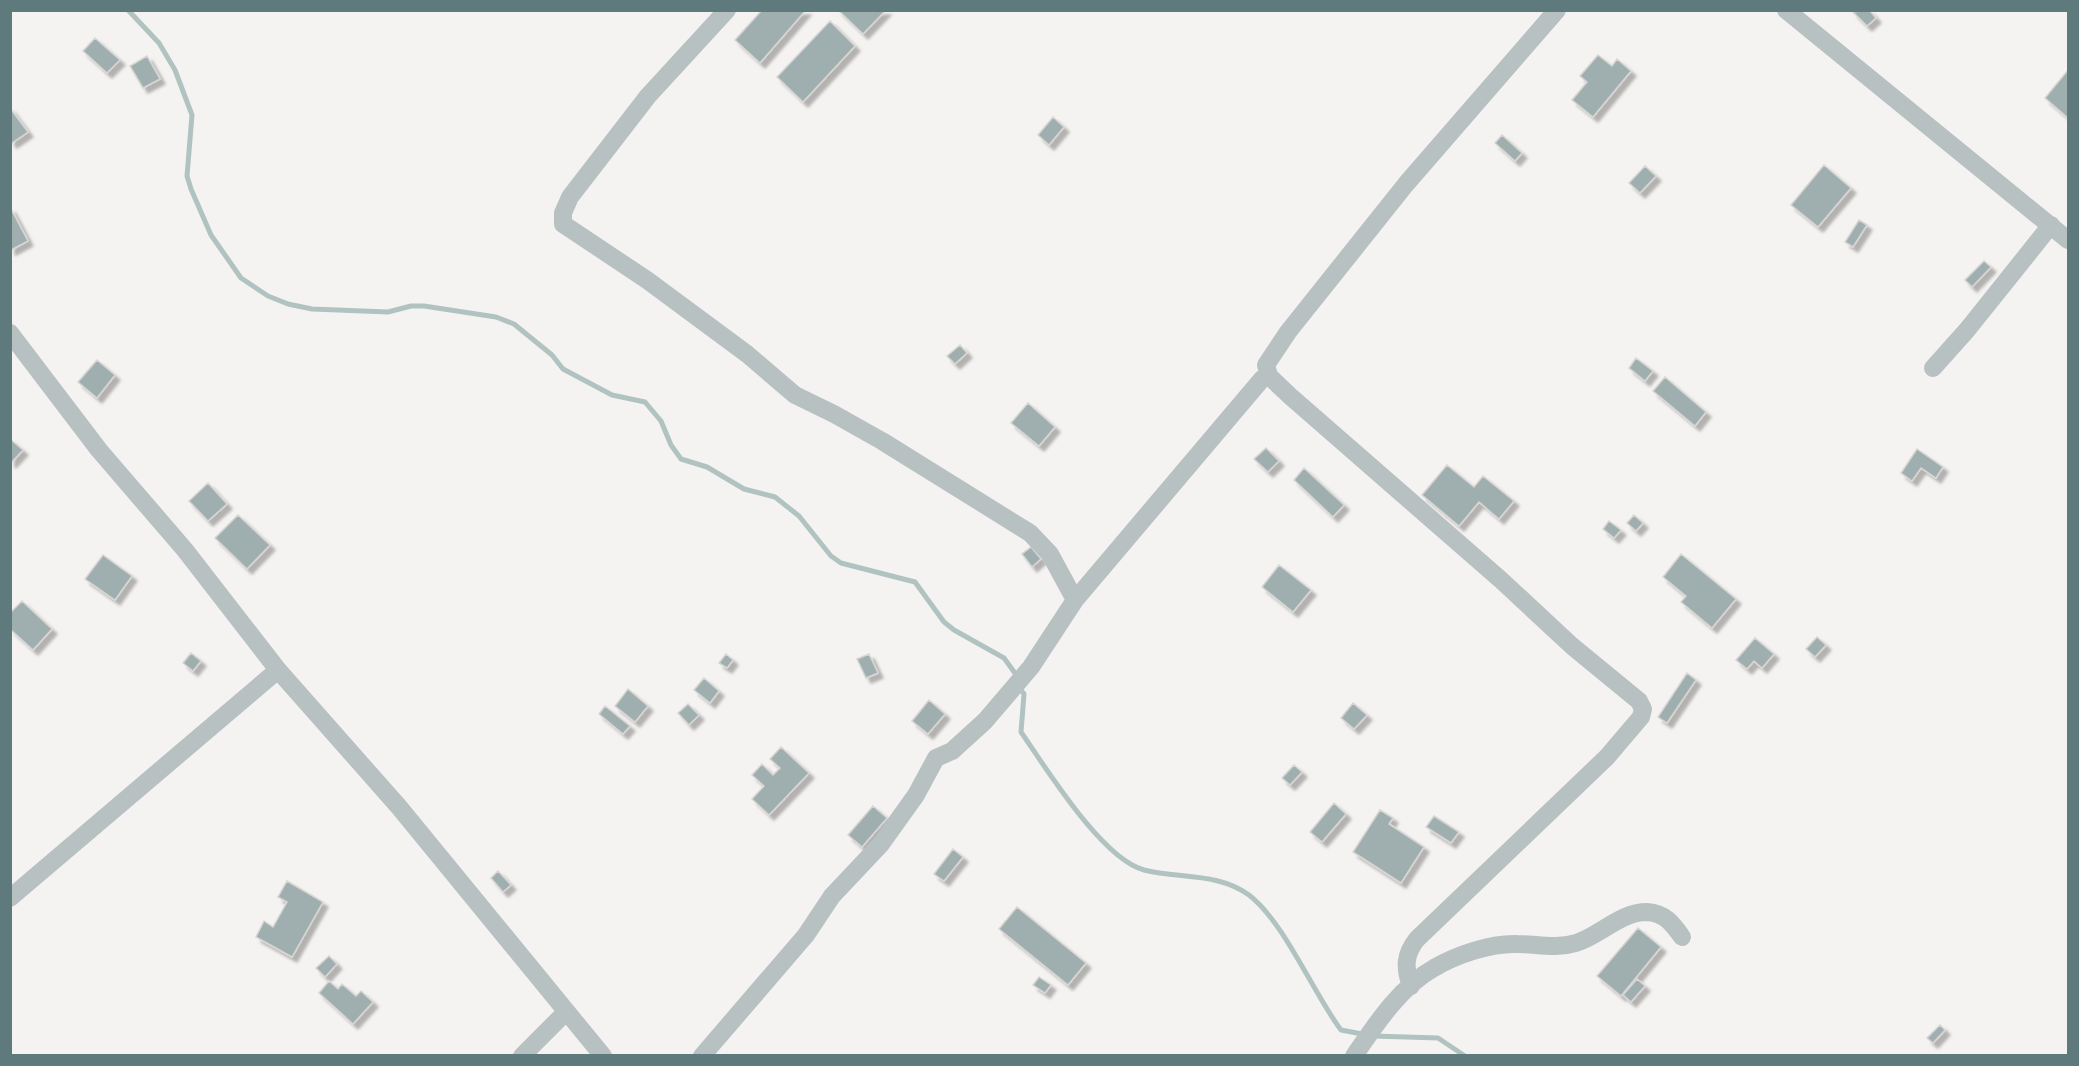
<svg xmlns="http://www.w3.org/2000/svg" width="2079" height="1066" font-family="'Archivo Narrow',sans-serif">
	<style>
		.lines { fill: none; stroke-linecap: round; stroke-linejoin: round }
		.stream { stroke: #b1c3c1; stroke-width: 5 }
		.building { fill: #9fafaf; stroke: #d6d5d3; stroke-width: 1.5; filter: url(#shadow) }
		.minor { stroke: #b8c1c2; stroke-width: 18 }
	</style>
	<defs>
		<filter id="shadow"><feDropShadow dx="5" dy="5" stdDeviation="1.5" flood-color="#0004"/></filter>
	</defs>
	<rect width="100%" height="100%" fill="#f5f3f1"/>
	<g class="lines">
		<path class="stream" d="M128,10L159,43L175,70L192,115L187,176L191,189L211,235L241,278L268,296L288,304L312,309L388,312L411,306H424L496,317L514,324L552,355L563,369L612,395L645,402L661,421L671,445L681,459L707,467L744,489L775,497L799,516L831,556L841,563L915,582L944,622L954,630L1004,658L1017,676
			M1021,690L1024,694L1021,732C1046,768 1102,859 1144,870C1179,879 1217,872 1249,895C1285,923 1313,993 1341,1030L1362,1034
			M1373,1036L1438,1038L1465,1056"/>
	</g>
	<path class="building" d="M762,10H806L760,63L735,40Z
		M838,10H886L863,34Z
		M1869,10L1876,18L1867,26L1853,12Z
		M830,21L855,46L803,102L777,77Z
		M95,38L120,60L107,73L83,51Z
		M1598,55L1612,66L1617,59L1631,71L1593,117L1572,100L1587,82L1580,76Z
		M147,56L160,79L143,88L130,66Z
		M2068,70V118L2045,98Z
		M10,108L28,132L12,143L10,141Z
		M1053,117L1064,127L1049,145L1038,135Z
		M1502,135L1522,153L1515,161L1495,143Z
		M1824,165L1851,188L1818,227L1791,205Z
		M1645,166L1656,176L1640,193L1629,183Z
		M10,207L28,241L11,250L10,249Z
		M1859,220L1867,225L1853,247L1845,242Z
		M1984,261L1991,267L1972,287L1965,280Z
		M960,345L967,353L955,364L947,356Z
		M1636,358L1653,371L1645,381L1629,368Z
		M97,360L115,375L97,398L78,382Z
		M1665,377L1706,412L1695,426L1653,391Z
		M1028,403L1055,427L1039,446L1011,423Z
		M10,439L23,450L11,463L10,462Z
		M1266,448L1279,461L1268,472L1254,459Z
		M1917,449L1943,467L1936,478L1921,468L1912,481L1901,473Z
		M1447,465L1474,487L1483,476L1514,501L1499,519L1479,502L1459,526L1422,495Z
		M1304,468L1344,505L1333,517L1294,480Z
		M208,483L227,504L208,521L189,501Z
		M238,515L270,545L247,569L215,538Z
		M1634,515L1643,523L1636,531L1627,523Z
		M1609,521L1621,530L1614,538L1603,529Z
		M1031,547L1041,559L1032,567L1022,554Z
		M1681,554L1736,599L1712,628L1681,602L1686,596L1663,577Z
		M103,555L132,576L115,600L85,579Z
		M1279,565L1311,590L1293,612L1262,587Z
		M22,601L52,629L33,650L10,629V613Z
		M1817,637L1826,645L1815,657L1806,649Z
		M1755,638L1774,654L1762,668L1754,661L1747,669L1736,660Z
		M191,653L201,661L193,671L183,663Z
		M726,654L733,660L727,668L719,663Z
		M869,654L878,673L866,678L857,659Z
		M1687,673L1696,680L1667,723L1658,717Z
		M704,678L719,691L710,703L694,690Z
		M628,689L648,706L635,722L615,706Z
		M929,700L945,714L928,734L912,721Z
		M1353,703L1367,715L1354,729L1341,718Z
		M688,704L699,715L689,725L678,713Z
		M605,706L630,726L623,734L599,714Z
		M781,747L809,773L769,815L752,799L764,786L752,775L762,764L773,775L780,768L770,759Z
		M1294,765L1302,772L1290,785L1282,778Z
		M1334,803L1346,814L1322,842L1310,832Z
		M873,806L887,818L862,847L848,835Z
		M1380,810L1393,818L1389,824L1424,847L1401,883L1353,852Z
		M1434,816L1459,832L1451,843L1426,827Z
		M953,849L963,857L944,881L934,874Z
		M498,871L511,885L503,892L491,878Z
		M287,881L323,902L292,957L256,937L264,921L273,927L287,902L278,897Z
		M1017,907L1086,963L1068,985L999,929Z
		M1638,928L1661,947L1621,996L1597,976Z
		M329,956L337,964L325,977L316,968Z
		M1039,977L1051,985L1045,993L1033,985Z
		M1637,979L1645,986L1631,1002L1623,995Z
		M329,981L338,989L342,984L356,996L361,991L373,1002L353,1024L319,993Z
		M1940,1025L1945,1030L1933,1043L1927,1038Z"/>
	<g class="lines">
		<path class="minor" d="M727,10L648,96L570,197L563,213V224L647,280L747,354L795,395L834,414L882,441L1030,533L1050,554L1075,600
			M1786,10L2068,240
			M10,333L99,450L185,550L278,670L399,807L603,1056
			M1933,368L1967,330L2051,225
			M10,898L278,670
			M1411,986C1404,967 1405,954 1417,939L1607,757L1641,717L1643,709L1639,701L1572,646L1501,580L1290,396L1269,376L1266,365L1288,332L1406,184L1557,10
			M522,1056L565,1013
			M702,1056L806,935L832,896L881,844L916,795L936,758L952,751L985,721L1031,667L1075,600L1262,379L1269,376
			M1354,1056C1376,1024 1400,987 1434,968C1456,955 1491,943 1517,944C1537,944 1556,949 1576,943C1601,935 1620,912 1647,912C1665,913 1673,924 1682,937"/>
	</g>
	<rect width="2079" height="1066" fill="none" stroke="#5f7a7c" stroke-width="24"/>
</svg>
